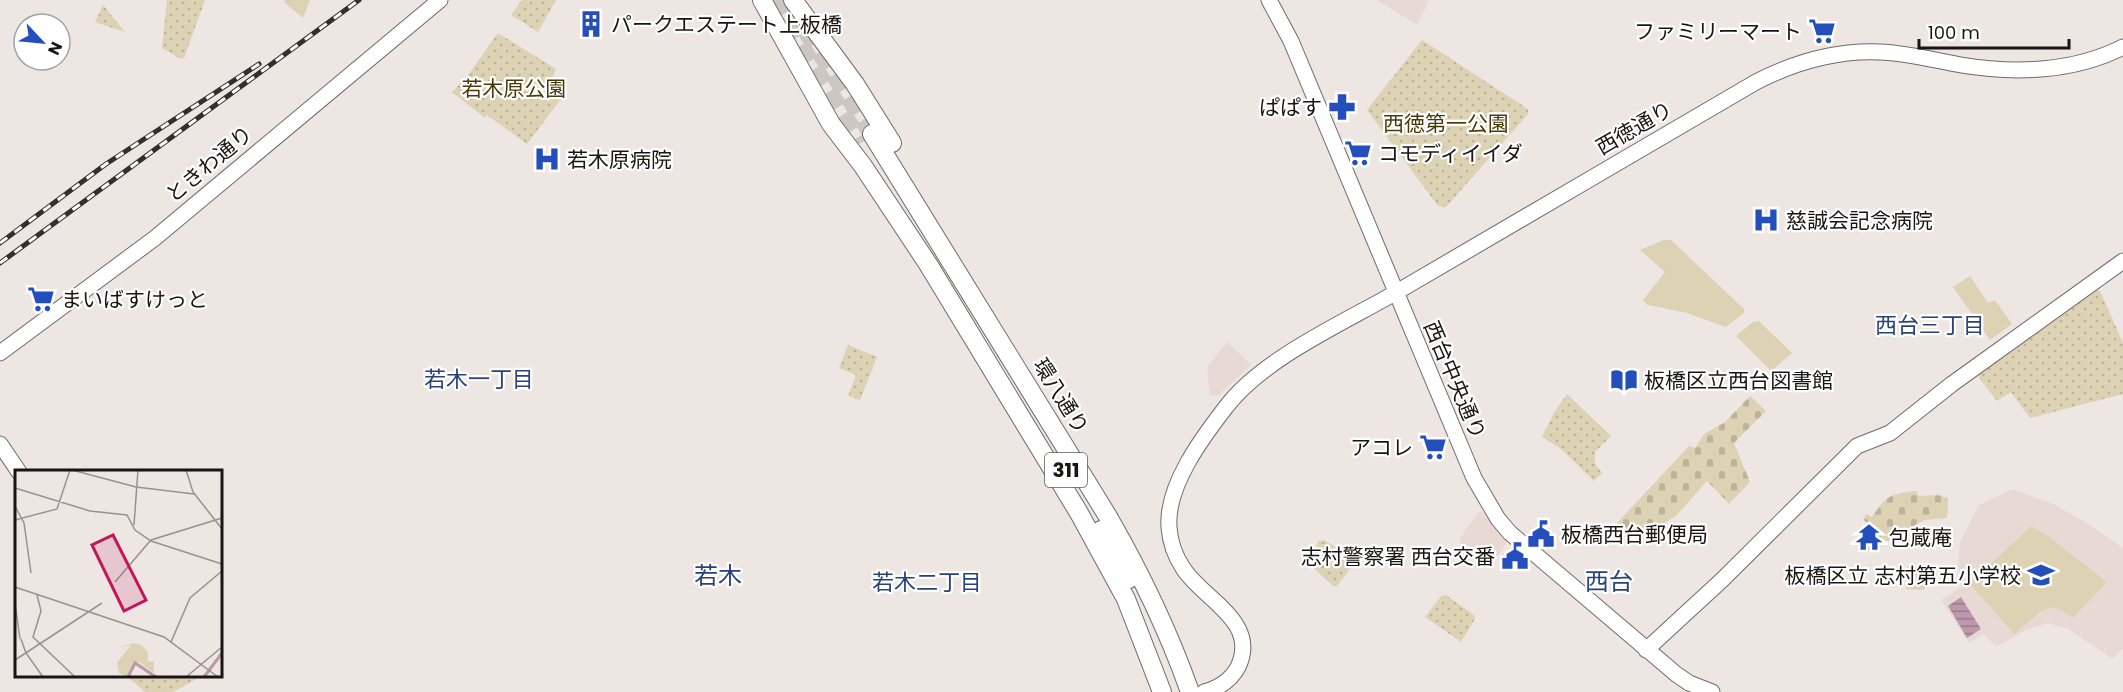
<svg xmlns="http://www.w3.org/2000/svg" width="2123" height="692" font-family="Poppins,'Noto Sans JP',sans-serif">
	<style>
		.built { fill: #e9d9d4 }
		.green { fill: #ddd2b4 }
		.cemetery { fill: url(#cemetery-stones) }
		.park { fill: url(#park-dots) }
		.water { fill: url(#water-rules) }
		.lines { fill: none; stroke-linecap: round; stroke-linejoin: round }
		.major-tunnel { stroke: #cdc7c4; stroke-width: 18; stroke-dasharray: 18 9; stroke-linecap: butt }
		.minor-casing { stroke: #706a68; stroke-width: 17 }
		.major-casing { stroke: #706a68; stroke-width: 20 }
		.minor { stroke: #fff; stroke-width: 15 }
		.major { stroke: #fff; stroke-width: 18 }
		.rail-casing { stroke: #322f2d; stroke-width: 5 }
		.rail { stroke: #fff; stroke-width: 3; stroke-dasharray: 9; stroke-linecap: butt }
		.labels { text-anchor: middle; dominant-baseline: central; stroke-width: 4.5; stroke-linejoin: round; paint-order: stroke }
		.shield { fill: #fff; stroke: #5d5b5a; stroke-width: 1.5 }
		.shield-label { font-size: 20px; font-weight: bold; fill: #181514 }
		.poi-label { font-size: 21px; fill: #181514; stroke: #fff; text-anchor: start }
		.park-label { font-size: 21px; fill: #493b09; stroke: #fff }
		.street-label { font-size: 21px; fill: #181514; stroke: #fff }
		.neighbourhood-label { font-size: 22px; fill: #29427a; stroke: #fff }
		.quarter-label { font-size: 24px; fill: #29427a; stroke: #fff }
		.inset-river { fill: none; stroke: #bd97ac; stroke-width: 3 }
		.inset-road { fill: none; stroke: #989290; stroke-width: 1.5 }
		.view { fill: #c2185b; fill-opacity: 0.15; stroke: #c2185b; stroke-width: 3 }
		.inset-edge { fill: none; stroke: #181514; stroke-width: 3 }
	</style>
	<defs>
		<pattern id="cemetery-stones" width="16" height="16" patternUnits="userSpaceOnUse" patternTransform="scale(1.5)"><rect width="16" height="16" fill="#ddd2b4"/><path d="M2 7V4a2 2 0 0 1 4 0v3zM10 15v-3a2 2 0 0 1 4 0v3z" fill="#bdb39a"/></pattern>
		<pattern id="park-dots" width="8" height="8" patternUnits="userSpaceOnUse" patternTransform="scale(1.5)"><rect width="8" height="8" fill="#ddd2b4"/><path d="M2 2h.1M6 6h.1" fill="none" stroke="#bdb39a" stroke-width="1.8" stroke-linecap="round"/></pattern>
		<pattern id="water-rules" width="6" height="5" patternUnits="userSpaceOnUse" patternTransform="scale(1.5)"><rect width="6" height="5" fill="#bd97ac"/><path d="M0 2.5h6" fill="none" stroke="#997a8b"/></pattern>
	</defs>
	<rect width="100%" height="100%" fill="#ede6e3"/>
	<path class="built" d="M1377,0H1429L1418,23L1416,24Z
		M1227,342L1251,365L1218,396L1210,395L1207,367Z
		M2013,489L2055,505L2085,522L2123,548V648L2113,659L2068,629L2048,623L2028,629L1996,647L1984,634L1969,643L1941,600L1961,587L1958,563L1960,542L1979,505Z
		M1482,511L1507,542L1497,558L1460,543V539L1478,512Z"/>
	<path class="green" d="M285,0H310L303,18L284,2Z
		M1664,240H1671L1744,309V313L1726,327L1687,313L1648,305L1643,300L1665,272L1640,250Z
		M1970,276L1988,303L1995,300L2012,324L1990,340L1953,287Z
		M1759,321L1792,353L1771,371L1736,336L1753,322Z
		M2031,526L2048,536L2107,582L2073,618L2059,609L2051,607L2039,613L2014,634L1970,584Z"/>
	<path class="cemetery" d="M1750,396L1766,411L1734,443L1750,482L1729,504L1707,481L1676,516L1636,539L1617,523L1689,446L1695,448L1704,434L1725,422Z
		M1916,491L1919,496L1938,495L1948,498L1947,518L1924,520L1867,553L1865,549L1879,536L1863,519L1867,514L1872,517C1887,495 1890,494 1916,491Z"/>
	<path class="park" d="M167,0H205L184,58L181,59L162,48Z
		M522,0H556L538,32L511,15Z
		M103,5L125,32L95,22Z
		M498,33L556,69L551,81L567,91L527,144L487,115L485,118L452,92L468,75Z
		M1422,40L1528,109V114L1446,207L1438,206L1367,110Z
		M2096,290L2100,291L2123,343V394L2030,418L2011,392L1997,401L1979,378V374Z
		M848,345L877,357L860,400L848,396L856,375L839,368Z
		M1567,394L1611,436L1595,452V464L1602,473L1594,481L1561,449L1542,437L1555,411Z
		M1324,540L1355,558V562L1337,586H1333L1309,564L1308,560L1319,541Z
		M1907,567L1927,568L1926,586L1923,590L1906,589Z
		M1446,595L1474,615L1475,619L1461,642L1425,617L1441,596Z
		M131,676H202L173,692H145L129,678Z"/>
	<path class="water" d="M1961,597L1981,629L1967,638L1948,606Z"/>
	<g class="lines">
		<path class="major-tunnel" d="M772,0L861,143
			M805,29L872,134"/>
		<defs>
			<path id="minor" d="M1269,0L1291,41L1474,478L1498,519L1510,533L1676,674L1689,683L1712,692
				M0,353L155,238L440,0
				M0,444L19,472
				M1646,650L1722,580L1857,446L1890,433L1952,384L2123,261
				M1204,692C1219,688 1231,680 1238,667C1260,621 1202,599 1183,568C1175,556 1170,542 1169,527C1166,486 1202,438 1226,407C1262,359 1343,323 1395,293C1515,222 1636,153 1756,82C1795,62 1835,50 1880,52C1907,53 1934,60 1961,65C2015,74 2074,72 2123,47"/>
			<path id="major" d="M762,0L831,124L863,166L928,264L1079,513L1126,599L1162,692
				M793,0L855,84L892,143
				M872,134L1107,515C1140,572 1168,630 1190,692
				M1101,530L1129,579"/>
		</defs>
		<use href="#minor" class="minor-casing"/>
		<use href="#major" class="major-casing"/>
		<use href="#minor" class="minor"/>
		<use href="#major" class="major"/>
		<defs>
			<path id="rail" d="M0,243L106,164L259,64
				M0,263L359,0"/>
		</defs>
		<use href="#rail" class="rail-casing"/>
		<use href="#rail" class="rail"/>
	</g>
	<defs>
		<symbol id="building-bare" viewBox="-9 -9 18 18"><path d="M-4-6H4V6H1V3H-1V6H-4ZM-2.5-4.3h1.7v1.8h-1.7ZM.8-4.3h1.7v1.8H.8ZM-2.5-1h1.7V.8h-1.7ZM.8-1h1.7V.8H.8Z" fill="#234ebc" stroke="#fff" stroke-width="2.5" paint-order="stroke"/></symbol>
		<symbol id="supermarket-bare" viewBox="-9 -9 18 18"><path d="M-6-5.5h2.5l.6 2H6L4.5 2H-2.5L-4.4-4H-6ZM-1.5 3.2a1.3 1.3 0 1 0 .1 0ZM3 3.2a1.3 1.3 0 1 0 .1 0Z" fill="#234ebc" stroke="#fff" stroke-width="2.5" paint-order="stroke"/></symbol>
		<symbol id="pharmacy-bare" viewBox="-9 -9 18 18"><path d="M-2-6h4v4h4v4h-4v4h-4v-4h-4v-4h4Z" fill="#234ebc" stroke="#fff" stroke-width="2.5" paint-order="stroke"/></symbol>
		<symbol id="hospital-bare" viewBox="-9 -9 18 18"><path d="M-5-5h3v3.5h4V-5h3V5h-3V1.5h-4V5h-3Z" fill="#234ebc" stroke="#fff" stroke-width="2.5" paint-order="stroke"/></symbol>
		<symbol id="library-bare" viewBox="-9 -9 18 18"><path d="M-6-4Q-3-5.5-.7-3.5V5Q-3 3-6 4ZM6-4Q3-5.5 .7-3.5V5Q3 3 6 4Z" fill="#234ebc" stroke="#fff" stroke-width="2.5" paint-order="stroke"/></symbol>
		<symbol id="civic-bare" viewBox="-9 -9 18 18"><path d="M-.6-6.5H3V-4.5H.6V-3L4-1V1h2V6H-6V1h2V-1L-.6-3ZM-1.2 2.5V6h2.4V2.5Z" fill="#234ebc" stroke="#fff" stroke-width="2.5" paint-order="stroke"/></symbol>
		<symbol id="temple-bare" viewBox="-9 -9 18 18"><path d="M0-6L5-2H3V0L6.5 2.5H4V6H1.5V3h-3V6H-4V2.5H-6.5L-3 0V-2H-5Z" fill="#234ebc" stroke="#fff" stroke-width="2.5" paint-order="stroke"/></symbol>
		<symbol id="school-bare" viewBox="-9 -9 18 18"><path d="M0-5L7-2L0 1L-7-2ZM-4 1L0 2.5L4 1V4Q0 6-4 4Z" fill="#234ebc" stroke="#fff" stroke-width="2.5" paint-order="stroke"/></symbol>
	</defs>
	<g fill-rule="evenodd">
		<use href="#building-bare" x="572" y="5" width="38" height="38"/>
		<use href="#supermarket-bare" x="1803" y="12" width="38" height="38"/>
		<use href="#pharmacy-bare" x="1323" y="88" width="38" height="38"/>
		<use href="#supermarket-bare" x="1339" y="134" width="38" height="38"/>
		<use href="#hospital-bare" x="528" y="140" width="38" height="38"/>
		<use href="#hospital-bare" x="1747" y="201" width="38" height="38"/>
		<use href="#supermarket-bare" x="22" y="280" width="38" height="38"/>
		<use href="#library-bare" x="1605" y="361" width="38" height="38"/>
		<use href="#supermarket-bare" x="1414" y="428" width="38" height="38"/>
		<use href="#civic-bare" x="1522" y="515" width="38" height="38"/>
		<use href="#temple-bare" x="1850" y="518" width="38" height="38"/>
		<use href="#civic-bare" x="1496" y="537" width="38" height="38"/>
		<use href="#school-bare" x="2022" y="556" width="38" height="38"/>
	</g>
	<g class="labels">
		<rect class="shield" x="1045" y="453" width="42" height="34" rx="4.5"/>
		<g class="shield-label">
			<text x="1066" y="470">311</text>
		</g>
		<g class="poi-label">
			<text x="611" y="24">パークエステート上板橋</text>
			<text x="1802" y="31" text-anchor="end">ファミリーマート</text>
			<text x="1322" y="107" text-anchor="end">ぱぱす</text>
			<text x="1378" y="153">コモディイイダ</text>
			<text x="567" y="159">若木原病院</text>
			<text x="1786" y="220">慈誠会記念病院</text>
			<text x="61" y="299">まいばすけっと</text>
			<text x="1644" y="380">板橋区立西台図書館</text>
			<text x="1413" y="447" text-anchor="end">アコレ</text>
			<text x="1561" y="534">板橋西台郵便局</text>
			<text x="1889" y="537">包蔵庵</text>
			<text x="1495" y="556" text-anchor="end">志村警察署 西台交番</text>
			<text x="2021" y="575" text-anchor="end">板橋区立 志村第五小学校</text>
		</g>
		<g class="park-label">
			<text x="514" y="88">若木原公園</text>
			<text x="1446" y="123">西徳第一公園</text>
		</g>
		<g class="street-label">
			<text transform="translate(1634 128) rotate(-30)">西徳通り</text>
			<text transform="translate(209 164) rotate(-40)">ときわ通り</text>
			<text transform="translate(1455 380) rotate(67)">西台中央通り</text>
			<text transform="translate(1061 396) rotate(58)">環八通り</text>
		</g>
		<g class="neighbourhood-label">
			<text x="1930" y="325">西台三丁目</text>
			<text x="479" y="379">若木一丁目</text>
			<text x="927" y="582">若木二丁目</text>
		</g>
		<g class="quarter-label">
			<text x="718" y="575">若木</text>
			<text x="1609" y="581">西台</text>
		</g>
	</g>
	<g transform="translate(15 470)">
		<rect width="207" height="207" fill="#ede6e3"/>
		<path d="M93,149L94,175L99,179L119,173L126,175L133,182V191L139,192V203L124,192L118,193L112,207L104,203L102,193L116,175L99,179L94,175Z" fill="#ddd2b4"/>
		<path class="inset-river" d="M113,207L120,193L141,207M189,207L207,183"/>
		<path class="inset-road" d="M57,0L121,17L179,24M171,0L178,22L207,59M0,18L75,41L112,45L120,60L136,71L207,94M0,36L9,53L16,103M0,50L42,39L55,0M119,55L123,0M100,112L136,70L207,48M0,117L149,167L203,207M22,125L26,141L18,167L40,188M0,133L5,169M6,169L11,183L28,207M156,172L175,128L207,101M38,186L60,207M0,190L87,133M171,207L207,177"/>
		<path class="view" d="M98,65L131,130L109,141L77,75Z"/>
		<rect width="207" height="207" class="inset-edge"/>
	</g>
	<g transform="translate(42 42) rotate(116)"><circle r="28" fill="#ffffff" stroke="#a3a1a1" stroke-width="1.5"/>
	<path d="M0-4.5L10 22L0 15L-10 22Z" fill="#234ebc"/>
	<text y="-9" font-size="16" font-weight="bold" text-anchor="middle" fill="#181514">N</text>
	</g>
	<path d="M1919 39v9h150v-9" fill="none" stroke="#181514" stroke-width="3"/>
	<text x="1928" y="39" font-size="18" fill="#181514" stroke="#ffffff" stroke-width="4.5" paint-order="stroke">100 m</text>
</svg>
